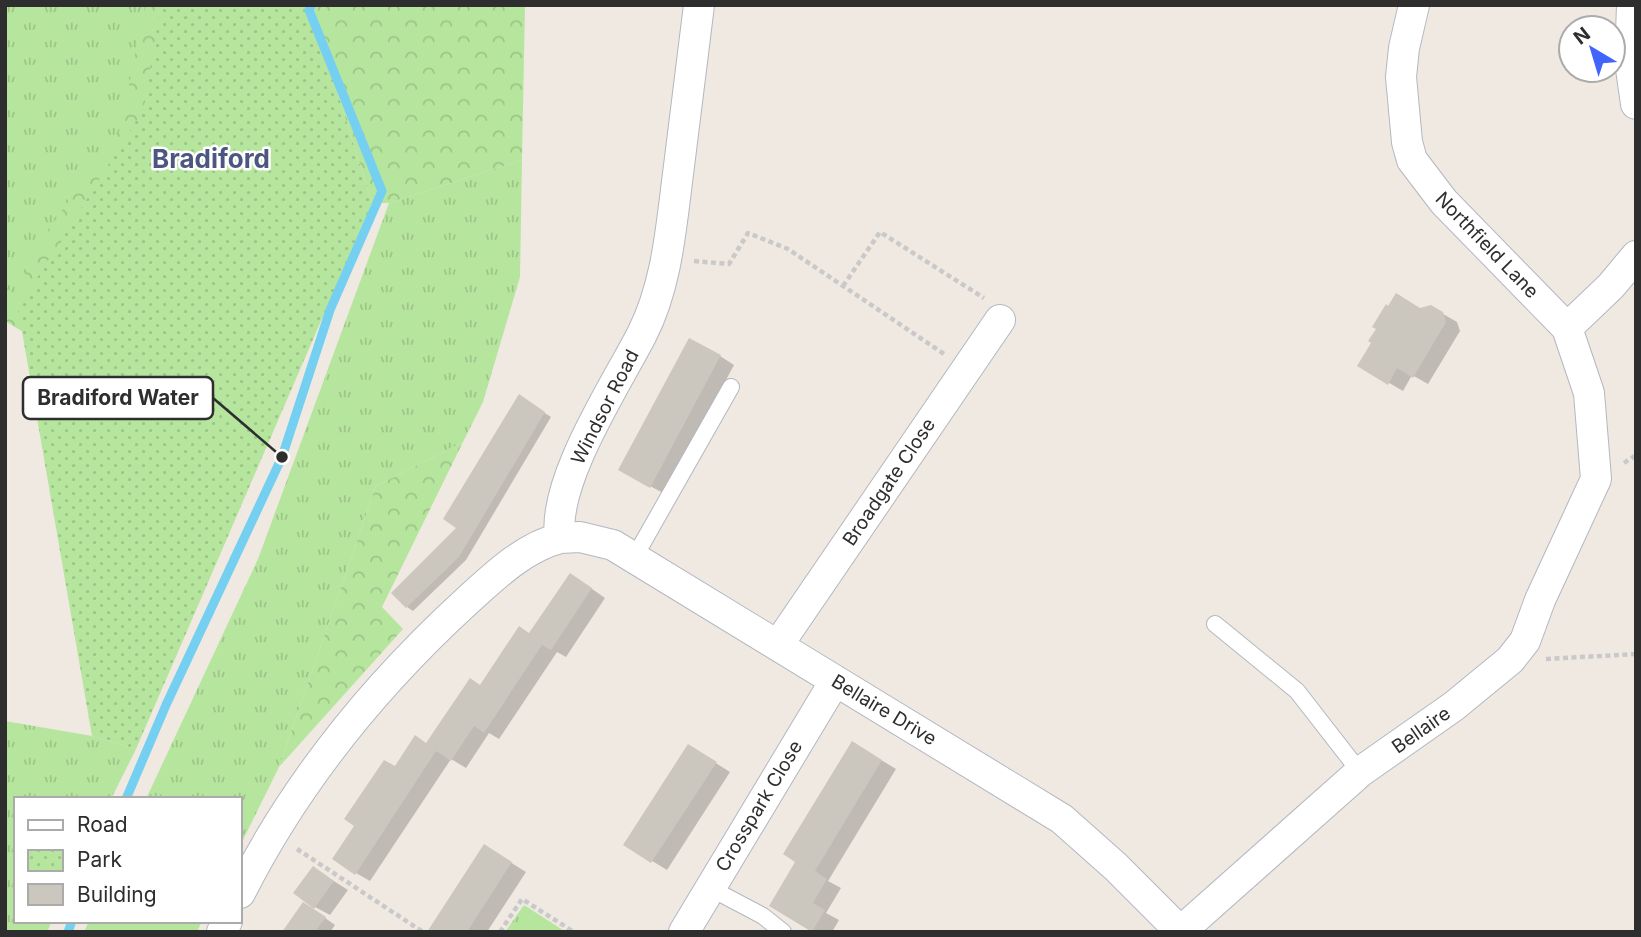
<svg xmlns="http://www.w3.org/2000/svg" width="1641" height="937" font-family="Inter,sans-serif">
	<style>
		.grass { fill: url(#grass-tufts) }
		.forest { fill: url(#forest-crowns) }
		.park { fill: url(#park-dots) }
		.shadow { fill: #0003 }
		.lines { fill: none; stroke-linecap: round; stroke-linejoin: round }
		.stream { stroke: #75cff0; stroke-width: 9 }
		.building { fill: #cbc7bf }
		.lane-casing { stroke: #b4b7c1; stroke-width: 18 }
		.street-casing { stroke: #b4b7c1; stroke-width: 32 }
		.path { stroke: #c9c9c9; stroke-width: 4.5; stroke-dasharray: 5 3.5; stroke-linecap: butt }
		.lane { stroke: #fff; stroke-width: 16 }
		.street { stroke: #fff; stroke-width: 30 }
		.labels { text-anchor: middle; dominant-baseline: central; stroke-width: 5; stroke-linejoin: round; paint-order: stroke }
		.street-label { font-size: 19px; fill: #2e2e2e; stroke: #fff }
		.district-label { font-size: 26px; font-weight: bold; fill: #4d5680; stroke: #fff }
		.leader { fill: none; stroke: #2e2e2e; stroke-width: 2.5 }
		.callout-dot { fill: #2e2e2e; stroke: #fff; stroke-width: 2.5 }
		.callout { fill: #fff; stroke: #2e2e2e; stroke-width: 2.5 }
		.callout-label { font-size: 21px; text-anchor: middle; font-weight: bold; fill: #2e2e2e }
	</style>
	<defs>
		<pattern id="grass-tufts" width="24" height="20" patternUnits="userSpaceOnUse" patternTransform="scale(1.75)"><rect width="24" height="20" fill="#b6e59e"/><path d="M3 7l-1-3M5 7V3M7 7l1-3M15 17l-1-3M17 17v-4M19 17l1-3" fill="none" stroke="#9dc588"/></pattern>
		<pattern id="forest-crowns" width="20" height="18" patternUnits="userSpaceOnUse" patternTransform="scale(1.75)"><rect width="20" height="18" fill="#b6e59e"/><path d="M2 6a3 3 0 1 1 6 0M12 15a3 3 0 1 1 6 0" fill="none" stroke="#9dc588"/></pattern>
		<pattern id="park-dots" width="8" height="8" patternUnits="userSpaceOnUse" patternTransform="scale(1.75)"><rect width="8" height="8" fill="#b6e59e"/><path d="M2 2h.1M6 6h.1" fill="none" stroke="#9dc588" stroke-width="1.8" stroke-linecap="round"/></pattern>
	</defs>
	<rect width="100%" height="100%" fill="#efe9e1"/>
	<path class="grass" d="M5,5H161L143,109L18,308H5Z
		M522,160L520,277L483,402L463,442L376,486L279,767L240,846V799H146L258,559L389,203Z
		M5,721L92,736L136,749L111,799H16V921H52L47,932H5Z
		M524,905L566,932H505Z
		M89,921H202L197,932H84Z"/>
	<path class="forest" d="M145,5H210L28,335L5,321V285L14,296L43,237L120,130Z
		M310,5H525L522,160L389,203H372Z
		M463,442L382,607L403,629L279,767L376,486Z"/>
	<path class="park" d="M161,5H310L372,203L136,749L92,736L18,308L143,110Z"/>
	<path class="shadow" d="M1431,307L1457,322L1460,331L1428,384L1412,375L1403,391L1360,366L1420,309Z
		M720,356L734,365L665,494L635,478Z
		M526,401L551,417L466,560L413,611L407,607L459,528Z
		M585,584L605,598L566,657L557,652L499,739L489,733L466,768L451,759L370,881L356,873L396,768L427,745L530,635Z
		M853,743L896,769L828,881L841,888L826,913L839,920L832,932H815L771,905L798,861Z
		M703,755L730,772L667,870L626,845Z
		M499,855L526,872L487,932H429Z
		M313,868L348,890L330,915L315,907Z
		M314,910L335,925L330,932H286Z"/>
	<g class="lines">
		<path class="stream" d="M126,799L166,705L282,457L330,310L382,191L309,10L311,5
			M68,932L72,921"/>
	</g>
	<path class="building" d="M1396,293L1420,308L1431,305L1443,312L1446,322L1413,378L1397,368L1388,385L1357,366L1371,343L1368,341L1376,329L1372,327L1386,304L1388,306Z
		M689,338L721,355L650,488L618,470Z
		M519,394L545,412L459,557L406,608L391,593L456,528L443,519Z
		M570,573L592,588L551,650L542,645L484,733L474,726L451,761L436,751L355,875L332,859L354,826L344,819L384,760L395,766L415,735L426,743L470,678L480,685L519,626L529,633Z
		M852,741L882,760L815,871L827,879L813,903L825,910L812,932L769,906L795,862L783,854Z
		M688,744L717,762L651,863L623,845Z
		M484,844L512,862L467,932H427Z
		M313,866L334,881L314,909L293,893Z
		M303,902L326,917L315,932H282Z"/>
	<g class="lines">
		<defs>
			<path id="lane" d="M634,558L731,387
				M1215,624L1297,691L1360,772
				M710,888L763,916L783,932"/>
			<path id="street" d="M1632,5L1630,62L1636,104
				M1567,328L1611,286L1636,256
				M560,538L580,537L613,545L1062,819L1116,867L1180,931
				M778,645L1000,320
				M240,893C296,782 376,684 468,600C496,575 523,548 560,538C552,481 616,385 642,334C667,285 671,228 678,174C685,118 692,61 699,5
				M222,932L227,921
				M684,932L835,681
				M1180,932L1360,772L1454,706L1510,660L1525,641L1540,600L1596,479L1589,393L1567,328L1444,202L1412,160L1407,142L1401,77L1404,48L1414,5"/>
		</defs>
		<use href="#lane" class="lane-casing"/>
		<use href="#street" class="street-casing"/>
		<path class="path" d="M694,261L729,264L748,233L788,249L944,354
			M843,286L880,232L984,298
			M1624,463L1636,455
			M1546,659L1636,654
			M297,849L423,932
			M500,932L522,899L574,932"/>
		<use href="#lane" class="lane"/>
		<use href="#street" class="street"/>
	</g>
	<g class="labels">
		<g class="street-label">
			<text transform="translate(1487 245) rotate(46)">Northfield Lane</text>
			<text transform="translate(605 407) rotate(-63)">Windsor Road</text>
			<text transform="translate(889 482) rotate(-56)">Broadgate Close</text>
			<text transform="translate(884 710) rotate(31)">Bellaire Drive</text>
			<text transform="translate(1421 730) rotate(-35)">Bellaire</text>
			<text transform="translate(759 806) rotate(-59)">Crosspark Close</text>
		</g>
		<g class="district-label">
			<text x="211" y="158">Bradiford</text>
		</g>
	</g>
	<path class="leader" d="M282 457L213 398"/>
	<circle class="callout-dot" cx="282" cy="457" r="7"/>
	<rect class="callout" x="23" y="377" width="190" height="42" rx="7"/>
	<g class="callout-label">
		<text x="118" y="405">Bradiford Water</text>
	</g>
	<rect width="1641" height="937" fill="none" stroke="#2e2e2e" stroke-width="14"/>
	<rect x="14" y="797" width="228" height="126" fill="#ffffff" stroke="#ababab" stroke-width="2"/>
	<rect x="28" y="820" width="35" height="10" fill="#ffffff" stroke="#ababab" stroke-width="2"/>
	<text x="77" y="832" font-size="21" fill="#2e2e2e">Road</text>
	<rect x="28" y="850" width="35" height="21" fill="url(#park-dots)" stroke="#ababab" stroke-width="2"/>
	<text x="77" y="867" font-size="21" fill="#2e2e2e">Park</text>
	<rect x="28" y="884" width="35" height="21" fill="#cbc7bf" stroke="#ababab" stroke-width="2"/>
	<text x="77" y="902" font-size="21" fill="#2e2e2e">Building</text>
	<g transform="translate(1592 49) rotate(322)"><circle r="33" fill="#ffffff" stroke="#ababab" stroke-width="2"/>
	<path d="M0-5L12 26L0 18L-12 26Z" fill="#4264fb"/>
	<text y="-10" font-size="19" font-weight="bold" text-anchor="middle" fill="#2e2e2e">N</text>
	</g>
</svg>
